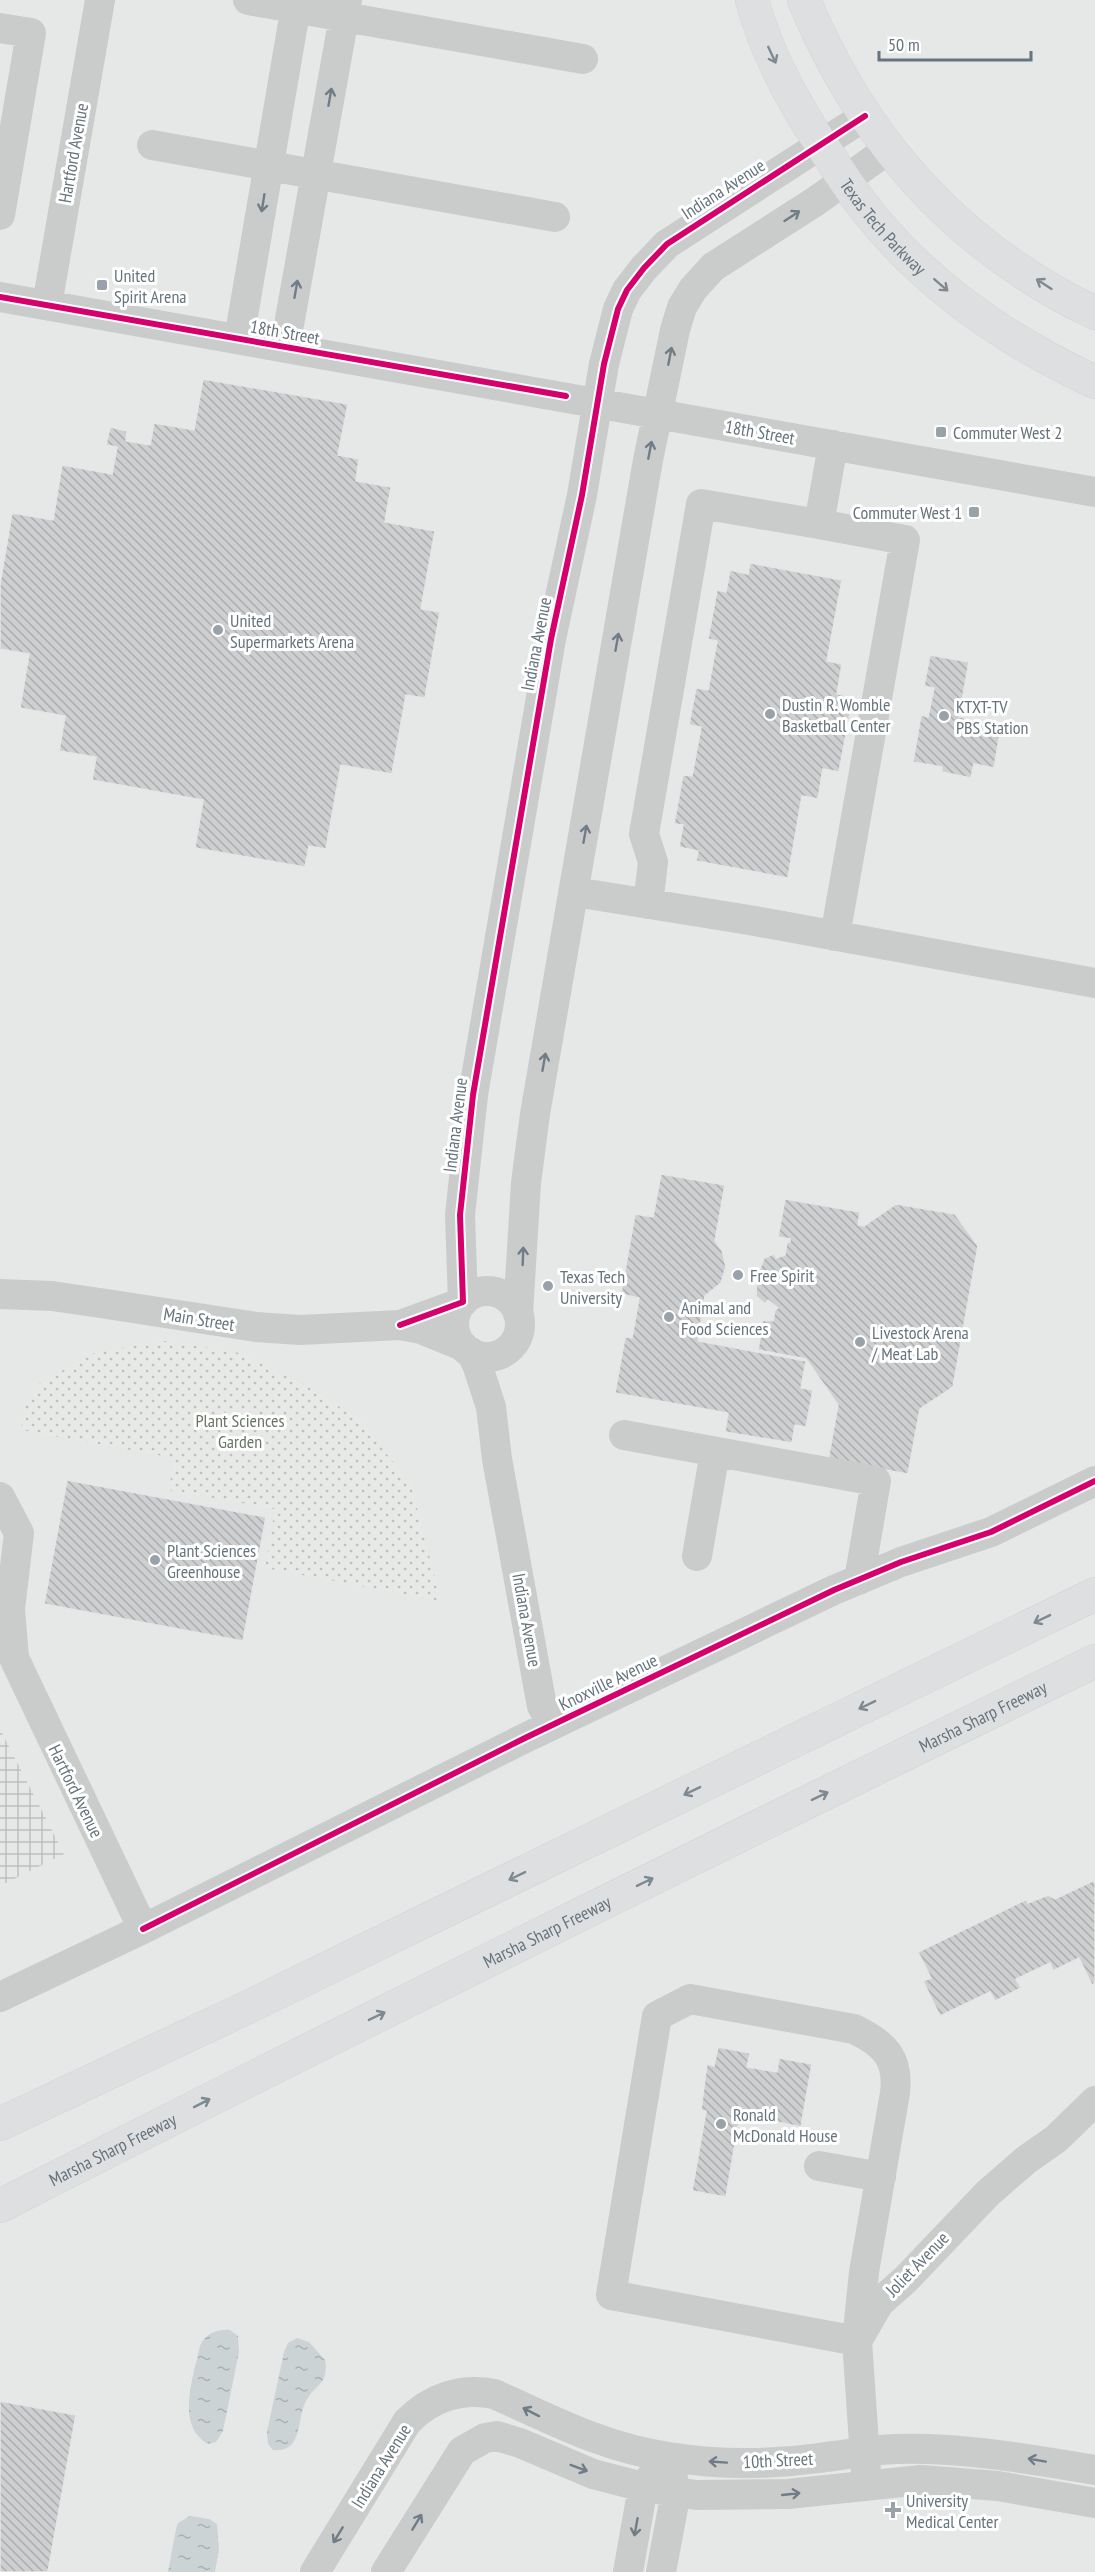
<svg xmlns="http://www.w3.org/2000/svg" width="1095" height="2572" font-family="'PT Sans Narrow',sans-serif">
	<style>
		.built { fill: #e6e7e7 }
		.industrial { fill: url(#industrial-grid) }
		.park { fill: url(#park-dots) }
		.water { fill: url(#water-ripples) }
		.building { fill: url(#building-back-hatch); stroke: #e6e6e6; stroke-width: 1.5 }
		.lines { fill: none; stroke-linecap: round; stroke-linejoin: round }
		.major-casing { stroke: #d3d4d5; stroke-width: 34 }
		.highway-casing { stroke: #d3d4d4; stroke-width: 34 }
		.minor { stroke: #cacccc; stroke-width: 30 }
		.major { stroke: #dedfe0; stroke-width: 33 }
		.highway { stroke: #dedfe0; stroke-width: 33 }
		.cycleway-casing { stroke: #fff; stroke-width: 10 }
		.cycleway { stroke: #d6006c; stroke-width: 6 }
		.oneway { stroke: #7e8992 }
		.oneway2 { stroke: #707d86 }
		.poi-dot { fill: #99a2a8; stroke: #fff; stroke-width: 2 }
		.labels { text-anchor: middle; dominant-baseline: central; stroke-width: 6; stroke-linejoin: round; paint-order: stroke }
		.street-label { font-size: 18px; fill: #66747e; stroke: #fff }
		.poi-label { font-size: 18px; fill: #66747e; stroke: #fff; text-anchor: start }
		.park-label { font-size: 18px; fill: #687765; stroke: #fff }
	</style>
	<defs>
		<pattern id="industrial-grid" width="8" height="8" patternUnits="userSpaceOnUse" patternTransform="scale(1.5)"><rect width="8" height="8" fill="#e6e7e7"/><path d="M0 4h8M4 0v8" fill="none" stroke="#bec0c0"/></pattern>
		<pattern id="park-dots" width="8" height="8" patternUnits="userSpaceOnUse" patternTransform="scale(1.5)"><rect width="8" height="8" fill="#e6e9e5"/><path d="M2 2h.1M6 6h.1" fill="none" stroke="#bec1bf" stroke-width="1.8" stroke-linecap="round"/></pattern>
		<pattern id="water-ripples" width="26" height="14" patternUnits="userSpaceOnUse" patternTransform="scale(1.5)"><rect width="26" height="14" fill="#ccd3d5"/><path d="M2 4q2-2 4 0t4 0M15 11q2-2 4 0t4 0" fill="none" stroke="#a9b0b2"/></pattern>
		<pattern id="building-back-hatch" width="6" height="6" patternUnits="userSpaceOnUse" patternTransform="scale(1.5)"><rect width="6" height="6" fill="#cecfd0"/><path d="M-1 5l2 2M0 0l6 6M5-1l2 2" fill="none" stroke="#abadae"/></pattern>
	</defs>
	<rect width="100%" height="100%" fill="#f7f7f7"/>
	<path class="built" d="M0,0H1095V2572H0Z"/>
	<path class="industrial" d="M0,1729L64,1854L0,1886Z"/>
	<path class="park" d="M166,1341L239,1353L305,1385L360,1420L411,1485L441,1601L265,1568L275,1509L169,1490L174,1458L21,1430L25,1407L40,1383L96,1352Z"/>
	<path class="water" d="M230,2330L238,2336L239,2352L223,2431L216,2442L209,2444C174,2427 194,2375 200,2346C205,2333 218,2329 230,2330Z
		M297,2338L309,2342L325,2360C329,2385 316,2383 306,2401C296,2419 304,2453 273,2450L268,2444L267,2432L284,2352L288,2343Z
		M190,2516L209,2519L217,2524L219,2549L215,2572H168L176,2529L178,2523Z"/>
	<path class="building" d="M203,379L348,404L338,455L359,459L356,481L391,487L385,522L435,531L421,609L440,612L425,698L406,695L392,774L341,765L326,849L309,846L305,867L195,848L203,800L92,780L96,757L59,751L65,716L20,708L29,654L0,649V584L12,513L53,520L62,465L112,474L117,447L106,445L110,427L127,431L126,441L150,445L154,423L194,430Z
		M750,563L842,580L827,661L842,664L837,694L853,697L839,772L823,769L818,799L802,796L788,878L696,861L698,851L679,847L683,825L674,824L683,775L692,776L701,727L689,725L696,688L708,690L717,641L708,639L717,590L726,592L730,570L748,574Z
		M930,655L969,662L959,717L987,722L986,730L1000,733L994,768L974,764L971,778L942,772V767L913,762L921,715L928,717L934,688L924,686Z
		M661,1174L725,1185L715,1241L722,1250L726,1267L721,1283L705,1296L698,1341L806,1361L801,1388L813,1390L806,1427L795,1425L792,1443L725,1432L728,1413L615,1393L625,1337L632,1338L639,1298L621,1294L635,1214L653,1217Z
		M785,1199L860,1212L858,1225L864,1226L896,1204L955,1214L978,1246L953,1387L920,1409L908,1474L828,1460L838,1405L806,1359L758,1350L763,1320L773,1321L775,1310L778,1308L768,1300L765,1304L756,1296L757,1277L764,1258L774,1254L776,1258L785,1255L787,1242H790V1239L778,1237Z
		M67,1480L266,1517L243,1641L44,1604Z
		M1095,1880V1983L1092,1985L1079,1958L1053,1971L1050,1963L1016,1979L1021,1988L995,2001L990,1992L940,2016L923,1981L931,1978L918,1952L1027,1899L1028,1903L1048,1895L1055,1899Z
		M718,2047L750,2053L747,2067L777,2072L779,2058L812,2064L801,2127L740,2114L726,2197L692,2191L706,2111L701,2110L707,2064L714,2066Z
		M0,2401L76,2415L48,2572H0Z"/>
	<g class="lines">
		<defs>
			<g id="major">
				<path id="s1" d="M752,0C766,53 793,102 823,147C839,171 854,196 873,218C932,290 1011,343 1095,382"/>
				<path d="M804,0C862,140 957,247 1095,313"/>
			</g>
			<g id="highway">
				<path d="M0,2124L248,2007L1095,1594"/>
				<path id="s2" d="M0,2206C363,2021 729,1840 1095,1661"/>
			</g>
		</defs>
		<use href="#major" class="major-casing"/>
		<use href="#highway" class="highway-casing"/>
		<path class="minor" d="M248,0L583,59
			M0,28L31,33L0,215
			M152,145L555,217
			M0,297L1095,492
			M47,305L100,0
			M239,339L297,0
			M285,347L347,0
			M819,524L905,540L835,936
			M575,892L749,920L1095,983
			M648,904L653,862L644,834L701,504L819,524L833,445
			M454 1324a33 33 0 1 1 66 0a33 33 0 1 1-66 0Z
			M0,1294L52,1296L100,1303L256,1327L300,1330L400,1325L421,1329L463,1346
			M518,1314L526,1183L535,1114L648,460L675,330L682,307L693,289L713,267L816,201L890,148
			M400,1325L463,1302L460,1215L473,1095L551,639L582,495L604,364L618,309L627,290L644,268L667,244L865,116
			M471,1352L478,1367L491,1407L497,1459L537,1679L542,1706L552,1725
			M624,1435L876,1481L859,1580
			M0,1497L19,1533L10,1609L14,1658L143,1929
			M697,1556L715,1452
			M0,1997L143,1929L525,1738L834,1590L901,1562L991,1532L1095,1481
			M690,1999L854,2029C885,2044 899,2058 895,2093L864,2272L857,2341L611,2295L657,2016Z
			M819,2166L881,2177
			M866,2472L857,2341L879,2303L906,2279L988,2193L1026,2160L1056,2139L1095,2101
			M315,2572L407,2422C430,2398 461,2387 494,2394C553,2420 604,2448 669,2457C719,2465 769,2465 819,2458C845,2455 870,2450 896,2449C963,2447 1029,2459 1095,2470
			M386,2572L462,2451L485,2438L497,2436L520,2443L593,2474L643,2487L696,2495L788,2494L921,2480L998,2486L1095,2503
			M628,2572L643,2487L656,2471
			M661,2572L676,2492L672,2475"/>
		<use href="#major" class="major"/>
		<use href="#highway" class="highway"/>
		<defs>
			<path id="cycleway" d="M0,297L566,396
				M400,1325L463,1302L460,1215L473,1095L551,639L582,495L604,364L618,309L627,290L644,268L667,244L865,116
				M143,1929L525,1738L834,1590L901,1562L991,1532L1095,1481"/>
		</defs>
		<use href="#cycleway" class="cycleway-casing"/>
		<use href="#cycleway" class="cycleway"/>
	</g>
	<defs><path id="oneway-shaft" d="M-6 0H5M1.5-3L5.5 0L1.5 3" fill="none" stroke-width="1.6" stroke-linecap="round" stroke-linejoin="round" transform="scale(1.5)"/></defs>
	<g class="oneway">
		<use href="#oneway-shaft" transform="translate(772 55) rotate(65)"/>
		<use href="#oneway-shaft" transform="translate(1044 284) rotate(-147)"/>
		<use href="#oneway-shaft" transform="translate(941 285) rotate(41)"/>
		<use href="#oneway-shaft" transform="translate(1042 1619) rotate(154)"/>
		<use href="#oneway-shaft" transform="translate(867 1705) rotate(154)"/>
		<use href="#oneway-shaft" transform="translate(692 1791) rotate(154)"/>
		<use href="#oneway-shaft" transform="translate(820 1796) rotate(-26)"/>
		<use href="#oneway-shaft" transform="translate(517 1876) rotate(154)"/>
		<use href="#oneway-shaft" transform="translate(645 1882) rotate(-26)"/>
		<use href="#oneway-shaft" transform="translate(377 2016) rotate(-26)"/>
		<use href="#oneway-shaft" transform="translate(202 2103) rotate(-27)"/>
	</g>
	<g class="oneway2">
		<use href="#oneway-shaft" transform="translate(330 97) rotate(-80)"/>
		<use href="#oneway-shaft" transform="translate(263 203) rotate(99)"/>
		<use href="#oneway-shaft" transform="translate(792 216) rotate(-33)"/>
		<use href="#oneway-shaft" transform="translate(296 289) rotate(-80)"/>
		<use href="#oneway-shaft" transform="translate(670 356) rotate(-79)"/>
		<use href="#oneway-shaft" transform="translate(650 450) rotate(-79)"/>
		<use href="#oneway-shaft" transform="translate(617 642) rotate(-80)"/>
		<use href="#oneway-shaft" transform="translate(585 834) rotate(-80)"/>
		<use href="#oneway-shaft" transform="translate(544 1062) rotate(-80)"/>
		<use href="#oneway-shaft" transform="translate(523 1256) rotate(-88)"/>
		<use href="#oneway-shaft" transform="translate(531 2412) rotate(-153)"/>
		<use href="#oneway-shaft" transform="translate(1037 2460) rotate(-170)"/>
		<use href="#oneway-shaft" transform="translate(718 2462) rotate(-176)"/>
		<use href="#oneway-shaft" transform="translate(579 2468) rotate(20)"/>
		<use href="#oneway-shaft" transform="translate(791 2494) rotate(-6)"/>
		<use href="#oneway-shaft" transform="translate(417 2522) rotate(-59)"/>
		<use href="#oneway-shaft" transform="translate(636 2527) rotate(100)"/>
		<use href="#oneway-shaft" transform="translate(338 2535) rotate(121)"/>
	</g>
	<g class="poi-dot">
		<rect x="96" y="279" width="12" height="12" rx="3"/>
		<rect x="935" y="426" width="12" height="12" rx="3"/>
		<rect x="968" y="506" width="12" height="12" rx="3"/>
		<circle cx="218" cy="630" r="6"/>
		<circle cx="770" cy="714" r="6"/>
		<circle cx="944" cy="716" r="6"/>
		<circle cx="738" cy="1275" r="6"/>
		<circle cx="548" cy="1286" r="6"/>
		<circle cx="669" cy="1317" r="6"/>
		<circle cx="860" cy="1342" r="6"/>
		<circle cx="155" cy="1560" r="6"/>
		<circle cx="721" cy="2124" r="6"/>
		<path d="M890 2501h6v6h6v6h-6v6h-6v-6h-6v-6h6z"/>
	</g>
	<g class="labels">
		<g class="street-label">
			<text transform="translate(73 153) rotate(-80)">Hartford Avenue</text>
			<text transform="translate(723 189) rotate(-33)">Indiana Avenue</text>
			<text stroke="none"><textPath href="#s1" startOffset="264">Texas Tech Parkway</textPath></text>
			<text transform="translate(285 332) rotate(10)">18th Street</text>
			<text transform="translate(760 432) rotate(10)">18th Street</text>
			<text transform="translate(536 644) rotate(-79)">Indiana Avenue</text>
			<text transform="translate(455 1125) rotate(-83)">Indiana Avenue</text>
			<text transform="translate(199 1319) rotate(9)">Main Street</text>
			<text transform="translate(527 1620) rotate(80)">Indiana Avenue</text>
			<text transform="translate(608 1682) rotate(-26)">Knoxville Avenue</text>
			<text stroke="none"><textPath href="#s2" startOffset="1098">Marsha Sharp Freeway</textPath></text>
			<text transform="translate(76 1791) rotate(64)">Hartford Avenue</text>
			<text stroke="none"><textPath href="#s2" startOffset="612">Marsha Sharp Freeway</textPath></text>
			<text stroke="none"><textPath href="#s2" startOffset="126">Marsha Sharp Freeway</textPath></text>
			<text transform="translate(917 2264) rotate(-46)">Joliet Avenue</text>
			<text transform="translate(778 2460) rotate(-3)">10th Street</text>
			<text transform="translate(381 2466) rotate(-58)">Indiana Avenue</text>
		</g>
		<g class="poi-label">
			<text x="114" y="275">United<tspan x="114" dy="21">Spirit Arena</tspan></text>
			<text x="953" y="432">Commuter West 2</text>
			<text x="962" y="512" text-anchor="end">Commuter West 1</text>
			<text x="230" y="620">United<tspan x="230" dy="21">Supermarkets Arena</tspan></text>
			<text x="782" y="704">Dustin R. Womble<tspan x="782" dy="21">Basketball Center</tspan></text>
			<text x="956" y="706">KTXT-TV<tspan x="956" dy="21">PBS Station</tspan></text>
			<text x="750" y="1275">Free Spirit</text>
			<text x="560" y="1276">Texas Tech<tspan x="560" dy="21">University</tspan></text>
			<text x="681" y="1307">Animal and<tspan x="681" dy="21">Food Sciences</tspan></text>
			<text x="872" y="1332">Livestock Arena<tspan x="872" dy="21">/ Meat Lab</tspan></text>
			<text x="167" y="1550">Plant Sciences<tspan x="167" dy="21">Greenhouse</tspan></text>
			<text x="733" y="2114">Ronald<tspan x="733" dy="21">McDonald House</tspan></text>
			<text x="906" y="2500">University<tspan x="906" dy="21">Medical Center</tspan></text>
		</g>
		<g class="park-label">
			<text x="240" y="1420">Plant Sciences<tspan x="240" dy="21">Garden</tspan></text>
		</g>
	</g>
	<path d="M879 51v9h152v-9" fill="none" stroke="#66747e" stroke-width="3"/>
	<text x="888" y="51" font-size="18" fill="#66747e" stroke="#ffffff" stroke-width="4.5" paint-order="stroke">50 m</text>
</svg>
